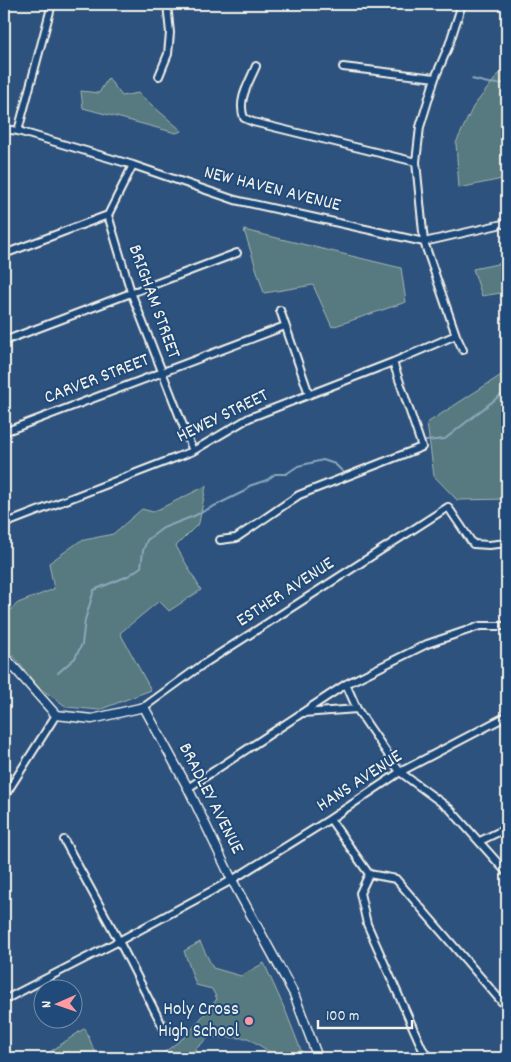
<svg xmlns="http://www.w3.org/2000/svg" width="511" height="1062" font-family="Dekko,sans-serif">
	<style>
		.green { fill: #577a7f; stroke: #a6b6b4 }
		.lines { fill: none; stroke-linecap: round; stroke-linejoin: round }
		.stream { stroke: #8aa8bd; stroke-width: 2 }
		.minor-casing { stroke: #f4f1e8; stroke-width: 10 }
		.tertiary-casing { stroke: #f4f1e8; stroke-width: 11 }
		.minor { stroke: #1f4a7a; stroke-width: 6 }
		.tertiary { stroke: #1f4a7a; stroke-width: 8 }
		.poi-dot { fill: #ff9aa2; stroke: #1f4a7a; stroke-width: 2 }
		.labels { text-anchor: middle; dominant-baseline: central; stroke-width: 4; stroke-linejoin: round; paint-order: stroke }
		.street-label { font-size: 19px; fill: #f4f1e8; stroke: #1f4a7a }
		.poi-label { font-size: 19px; fill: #f4f1e8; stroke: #1f4a7a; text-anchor: end }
	</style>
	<rect width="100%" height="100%" fill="#2e527e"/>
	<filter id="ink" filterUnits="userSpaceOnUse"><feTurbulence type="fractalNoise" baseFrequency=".02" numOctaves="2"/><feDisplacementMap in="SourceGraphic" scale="10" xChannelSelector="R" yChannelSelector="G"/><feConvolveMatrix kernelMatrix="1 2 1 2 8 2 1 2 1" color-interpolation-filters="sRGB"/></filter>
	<g filter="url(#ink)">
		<path class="green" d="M507,68V178L459,188L456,143L473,107L498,75Z
			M108,78L122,96L138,93L182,131L176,133L83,108L81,91L99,93Z
			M244,230L401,268L406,302L332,327L313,285L264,293Z
			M507,262V292L482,296L473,269Z
			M507,328V499L457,500L434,476L427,423L506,372L501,334Z
			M206,486L199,523L176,546L201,590L169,611L159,601L120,633L151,690L99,710L67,707L38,687L4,644V616L18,603L54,589L49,563L80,541L113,534L142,509L153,512Z
			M200,942L213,968L241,976L264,963L286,1012L304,1058H276L273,1054L248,1038L209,1037L188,1056L157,1058L187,1035L217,999L212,989L196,985L184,951Z
			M85,1028L96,1055L101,1051L104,1058H41Z"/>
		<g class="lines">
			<path class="stream" d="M472,79C483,82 496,86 507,82
				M426,441L445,439L507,390
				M58,673L75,658L82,644L85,620L94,590L128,576L141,567L143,551L147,540L163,528L194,516L245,491L249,486L267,480L275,474H286L298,466L323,460L335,464L343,472"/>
			<defs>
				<path id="minor" d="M462,4L449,45L435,78L420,127L416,162L424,242L456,335L463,350
					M256,66C249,83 237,100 244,118L253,122L416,162
					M343,67L435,78
					M159,76L168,54L170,33L167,4
					M4,129L18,131L133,165L235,200L424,242L507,223
					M18,131L52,4
					M133,165L108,215L131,292L193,451
					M4,254L108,215
					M280,310L309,394
					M4,341L237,253
					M4,432L285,326
					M4,524L193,451L249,418L393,362L456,335
					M220,540L236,538L299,495L422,447L393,362
					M346,684L357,709
					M144,707L202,665L448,507L473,544L489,545L507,543
					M303,713L357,709L400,772L450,809L507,873
					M188,788L346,684L427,644L480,626H507
					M4,797L56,715
					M330,819L369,874L360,893L367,924L422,1048L429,1058
					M64,840L119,941L164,1029
					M480,841L507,828
					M369,874L396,879L507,1008
					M4,1000L119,941L232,880L330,819L400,772L507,716"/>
				<path id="tertiary" d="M4,656L56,715L92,719L144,707L188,788L232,880L294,994L318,1058"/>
			</defs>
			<use href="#minor" class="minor-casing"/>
			<use href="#tertiary" class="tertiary-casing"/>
			<use href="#minor" class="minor"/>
			<use href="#tertiary" class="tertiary"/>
		</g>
	</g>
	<circle class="poi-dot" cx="249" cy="1021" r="5"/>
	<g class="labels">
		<g class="street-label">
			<text transform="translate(272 190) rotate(14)">NEW HAVEN AVENUE</text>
			<text transform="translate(153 302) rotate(70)">BRIGHAM STREET</text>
			<text transform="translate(97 380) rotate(-21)">CARVER STREET</text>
			<text transform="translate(223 417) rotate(-26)">HEWEY STREET</text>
			<text transform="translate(286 593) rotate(-33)">ESTHER AVENUE</text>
			<text transform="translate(360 782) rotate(-33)">HANS AVENUE</text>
			<text transform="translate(210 799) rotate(63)">BRADLEY AVENUE</text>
		</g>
		<g class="poi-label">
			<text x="239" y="1010">Holy Cross<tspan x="239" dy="22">High School</tspan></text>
		</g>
	</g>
	<rect width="511" height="1062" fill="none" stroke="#1f4a7a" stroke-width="20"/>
	<rect x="10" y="10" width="491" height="1042" fill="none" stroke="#f4f1e8" stroke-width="2" filter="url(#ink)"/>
	<g transform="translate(58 1004) rotate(268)"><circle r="24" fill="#1f4a7a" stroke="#748da6"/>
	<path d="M0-4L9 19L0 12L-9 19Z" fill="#ff9aa2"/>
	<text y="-8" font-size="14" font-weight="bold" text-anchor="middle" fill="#f4f1e8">N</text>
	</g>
	<path d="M318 1020v8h94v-8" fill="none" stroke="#f4f1e8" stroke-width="2.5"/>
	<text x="326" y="1020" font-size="15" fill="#f4f1e8" stroke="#1f4a7a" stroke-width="4" paint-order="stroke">100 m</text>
</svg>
